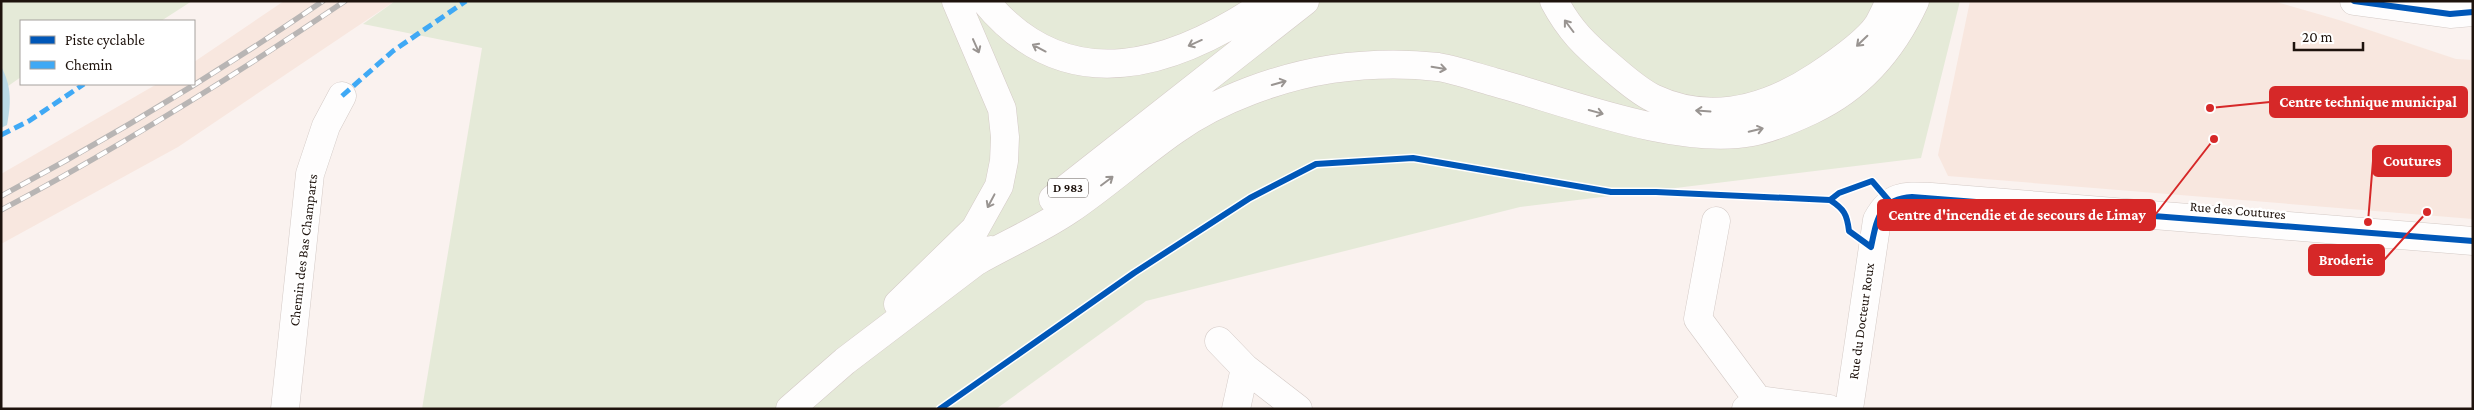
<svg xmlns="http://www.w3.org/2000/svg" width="2474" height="410" font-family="'Crimson Pro',serif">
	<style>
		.built { fill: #f8e7df }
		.green { fill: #e5ead8 }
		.water { fill: #badae6 }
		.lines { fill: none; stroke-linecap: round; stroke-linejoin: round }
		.minor-casing { stroke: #d4cac6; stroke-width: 29 }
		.major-casing { stroke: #d4cac6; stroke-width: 29 }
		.minor { stroke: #fefdfd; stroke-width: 28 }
		.major { stroke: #fefdfd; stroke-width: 28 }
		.rail-casing { stroke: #b8b5b4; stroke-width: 5.5 }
		.rail { stroke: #fff; stroke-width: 4; stroke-dasharray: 11; stroke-linecap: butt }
		.quiet { stroke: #3fa9f5; stroke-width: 5; stroke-dasharray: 10 5; stroke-linecap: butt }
		.cycleway-casing { stroke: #fff; stroke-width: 9 }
		.cycleway { stroke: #0057b8; stroke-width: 6 }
		.oneway { stroke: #999491 }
		.labels { text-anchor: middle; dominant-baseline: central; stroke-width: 5; stroke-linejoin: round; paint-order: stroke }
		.shield { fill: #fff; stroke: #625a56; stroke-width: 1 }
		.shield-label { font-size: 12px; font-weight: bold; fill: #1e130d }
		.street-label { font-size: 14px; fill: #1e130d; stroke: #fff }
		.leader { fill: none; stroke: #d62828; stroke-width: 2 }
		.callout-dot { fill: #d62828; stroke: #fff; stroke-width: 2 }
		.callout { fill: #d62828; stroke: #d62828; stroke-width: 2 }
		.callout-label { font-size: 15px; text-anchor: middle; font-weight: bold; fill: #fff }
	</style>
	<rect width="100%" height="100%" fill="#faf2ef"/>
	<path class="built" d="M284,1H395L178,147L1,244V174L157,84H194V62Z
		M1970,1H2273L2339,20L2456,59L2473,60V219L1948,176L1938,155Z"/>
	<path class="green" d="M1,1H192L161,21H21V77L1,91Z
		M395,1H1960L1921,158L1520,207L1146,301L996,409H422L482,48L363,24Z"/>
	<path class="water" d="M1,66C12,87 11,103 7,125L1,128Z"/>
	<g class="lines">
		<defs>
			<path id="minor" d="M1716,221L1698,319L1758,400L1746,409
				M1219,341L1245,368L1298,409
				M1758,400L1829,409
				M285,409L310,174L326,126L342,96
				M1236,409L1245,368
				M1849,409L1877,220C1891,194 1905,196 1931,197L2473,241"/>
			<path id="major" d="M985,1C1068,102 1176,65 1269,1
				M1554,1C1570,31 1585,45 1610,66C1623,77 1637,90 1653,98C1710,125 1767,109 1817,76C1835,64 1866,43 1878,25C1882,18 1886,9 1890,1
				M2354,1L2450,14L2473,12
				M1053,199L1305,1
				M977,261C1007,244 1041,229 1069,210C1106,185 1139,155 1175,130C1218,99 1280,77 1332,69C1367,64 1402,63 1438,67C1456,70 1476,77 1494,82C1567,102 1677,146 1752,132C1773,128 1793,119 1812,110C1861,87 1893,49 1915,1
				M898,304L975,229L999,186L1004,161L1005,137L1002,109L956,1
				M790,409L845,361L991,250"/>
		</defs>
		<use href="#minor" class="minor-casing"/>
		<use href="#major" class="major-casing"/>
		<use href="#minor" class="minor"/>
		<use href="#major" class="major"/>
		<defs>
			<path id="rail" d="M1,196C112,137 219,72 323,1
				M1,210C120,147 234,76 345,1"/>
		</defs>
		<use href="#rail" class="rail-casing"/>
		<use href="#rail" class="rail"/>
		<path class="quiet" d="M342,96L393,51L466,1
			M1,135L29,121L84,84"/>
		<defs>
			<path id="cycleway" d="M2354,1L2450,14L2473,12
				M1830,200L1839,193L1872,181L1890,202
				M940,409L1134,273L1250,198L1316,164L1413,158L1611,192H1656L1830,200C1844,209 1847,214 1849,231L1871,247C1877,219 1879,199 1912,197L2473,241"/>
		</defs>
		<use href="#cycleway" class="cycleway-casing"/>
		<use href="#cycleway" class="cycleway"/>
	</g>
	<defs><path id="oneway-shaft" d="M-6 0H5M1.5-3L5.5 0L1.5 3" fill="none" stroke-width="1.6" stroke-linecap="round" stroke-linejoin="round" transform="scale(1.25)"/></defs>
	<g class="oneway">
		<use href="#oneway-shaft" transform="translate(1569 26) rotate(-127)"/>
		<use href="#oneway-shaft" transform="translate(1862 41) rotate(136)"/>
		<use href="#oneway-shaft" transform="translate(1195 43) rotate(156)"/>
		<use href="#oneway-shaft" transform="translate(976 46) rotate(66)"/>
		<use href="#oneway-shaft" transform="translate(1039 48) rotate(-152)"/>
		<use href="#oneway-shaft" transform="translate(1439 68) rotate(9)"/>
		<use href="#oneway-shaft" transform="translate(1279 83) rotate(-16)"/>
		<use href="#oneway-shaft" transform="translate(1703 111) rotate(-176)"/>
		<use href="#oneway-shaft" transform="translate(1596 112) rotate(15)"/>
		<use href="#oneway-shaft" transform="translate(1756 130) rotate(-13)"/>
		<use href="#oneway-shaft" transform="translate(1107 181) rotate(-37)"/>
		<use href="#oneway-shaft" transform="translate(991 201) rotate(118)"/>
	</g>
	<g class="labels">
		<rect class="shield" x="1048" y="178.5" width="40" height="19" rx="4"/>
		<g class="shield-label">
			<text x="1068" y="188">D 983</text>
		</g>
		<g class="street-label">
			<text transform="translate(2238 210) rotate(5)">Rue des Coutures</text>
			<text transform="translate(303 250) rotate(-83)">Chemin des Bas Champarts</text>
			<text transform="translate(1861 321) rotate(-82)">Rue du Docteur Roux</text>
		</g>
	</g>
	<path class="leader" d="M2210 108L2270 102M2368 222L2373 161M2214 139L2155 215M2427 212L2384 260"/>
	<g class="callout-dot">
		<circle cx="2210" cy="108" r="5"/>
		<circle cx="2368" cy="222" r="5"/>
		<circle cx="2214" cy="139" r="5"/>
		<circle cx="2427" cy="212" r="5"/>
	</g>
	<g class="callout">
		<rect x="2270" y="87" width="197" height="30" rx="5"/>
		<rect x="2373" y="146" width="78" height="30" rx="5"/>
		<rect x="1878" y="200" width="277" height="30" rx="5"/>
		<rect x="2309" y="245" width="75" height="30" rx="5"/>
	</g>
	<g class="callout-label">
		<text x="2368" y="107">Centre technique municipal</text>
		<text x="2412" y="166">Coutures</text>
		<text x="2017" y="220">Centre d'incendie et de secours de Limay</text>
		<text x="2346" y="265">Broderie</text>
	</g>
	<rect width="2474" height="410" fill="none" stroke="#1e130d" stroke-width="5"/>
	<rect x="20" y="20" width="175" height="65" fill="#ffffff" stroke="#a5a19e"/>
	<rect x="30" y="36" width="25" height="8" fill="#0057b8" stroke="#a5a19e"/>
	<text x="65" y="45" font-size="15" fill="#1e130d">Piste cyclable</text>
	<rect x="30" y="61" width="25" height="8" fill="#3fa9f5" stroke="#a5a19e"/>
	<text x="65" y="70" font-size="15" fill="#1e130d">Chemin</text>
	<path d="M2294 42v8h69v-8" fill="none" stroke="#1e130d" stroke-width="2.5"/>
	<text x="2302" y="42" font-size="15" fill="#1e130d" stroke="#ffffff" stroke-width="4" paint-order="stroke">20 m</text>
</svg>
